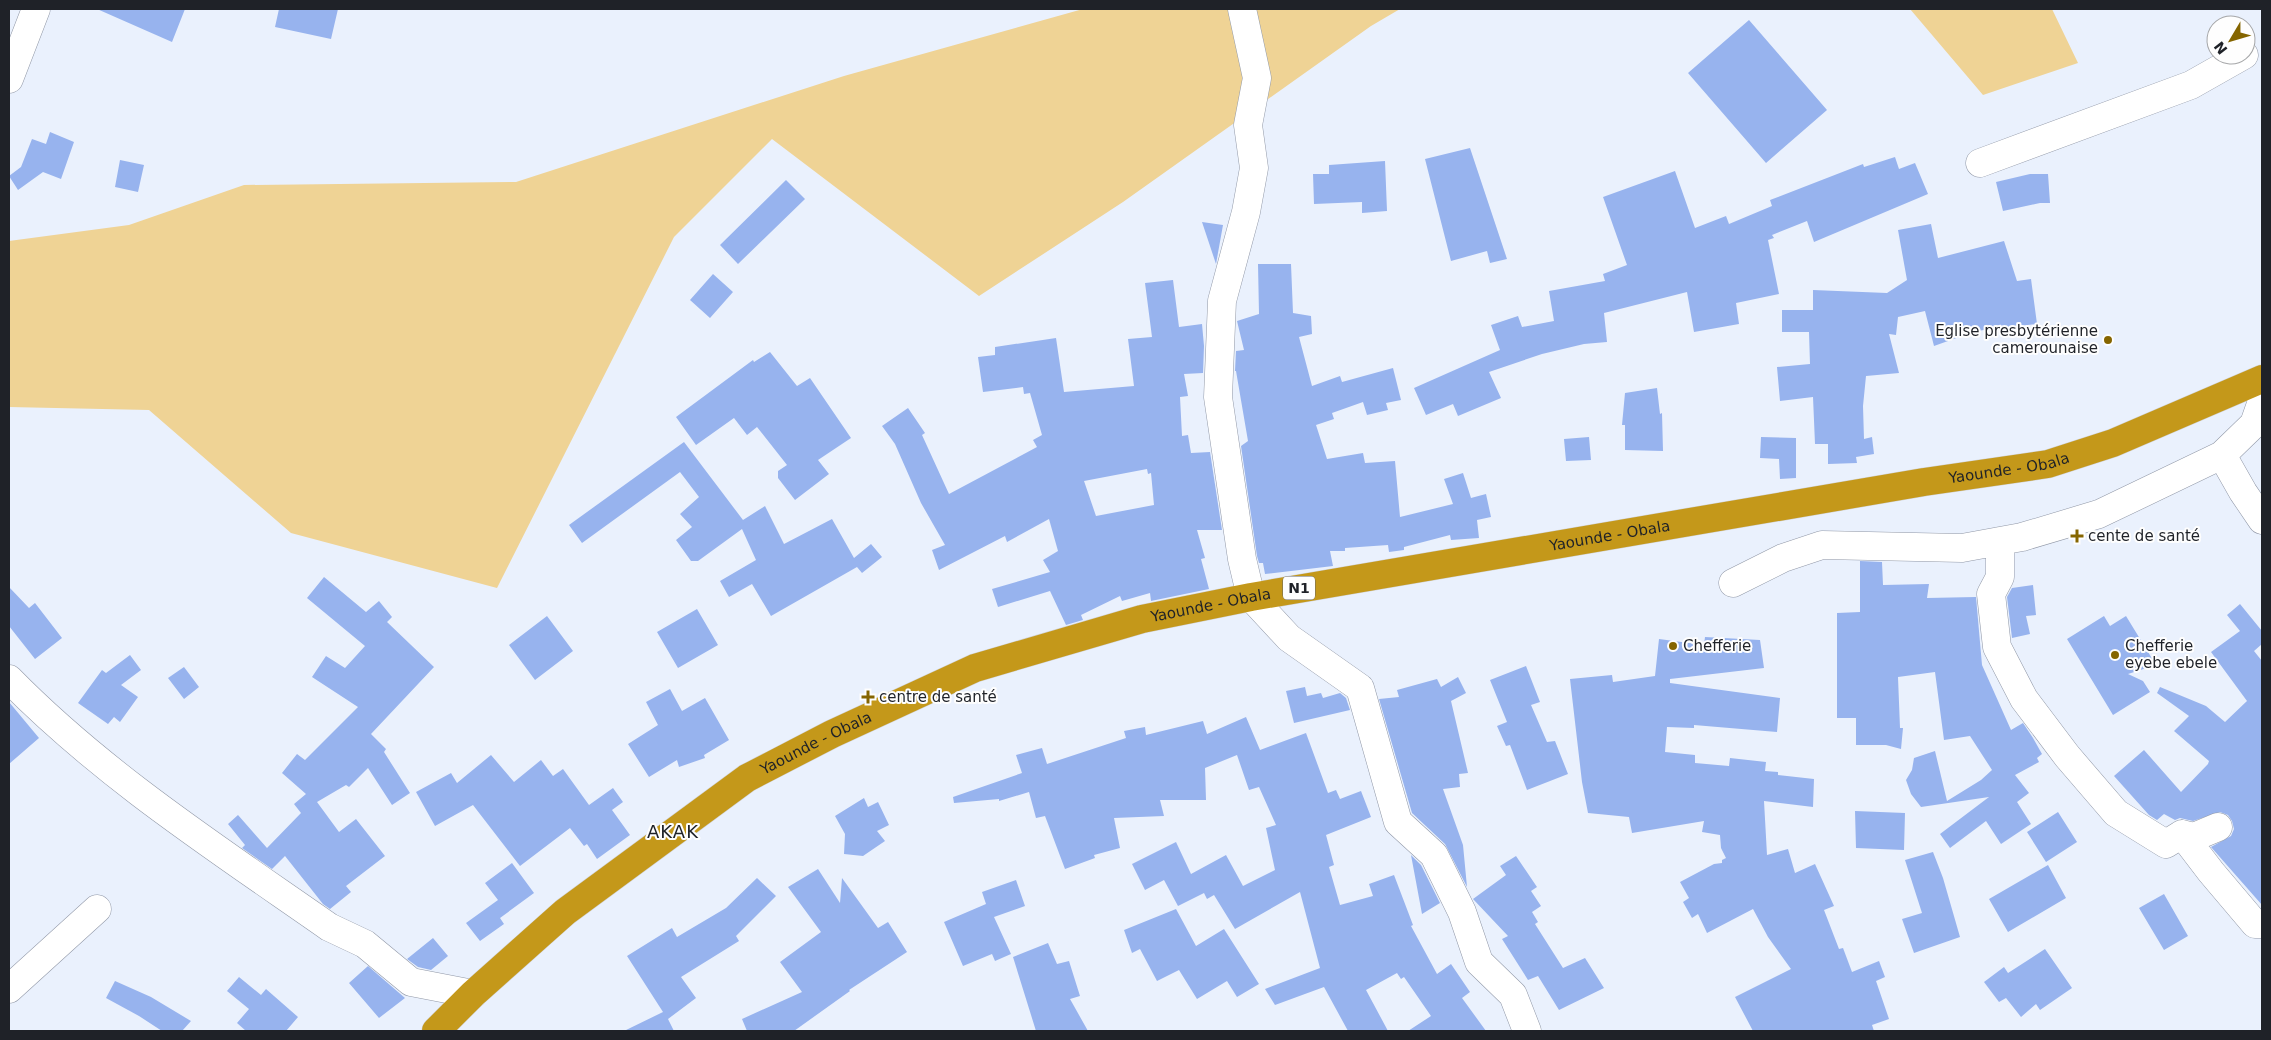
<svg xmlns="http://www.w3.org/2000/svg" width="2271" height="1040" font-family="'DejaVu Sans',sans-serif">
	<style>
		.green { fill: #efd395 }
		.building { fill: #97b3ee; fill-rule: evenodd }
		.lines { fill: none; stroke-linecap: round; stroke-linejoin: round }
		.minor-casing { stroke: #9198a7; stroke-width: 29 }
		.highway-casing { stroke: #d2d3d4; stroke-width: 29 }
		.minor { stroke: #fff; stroke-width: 28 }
		.highway { stroke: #c4981a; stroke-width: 28 }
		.poi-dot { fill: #856500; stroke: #fefefe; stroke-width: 2 }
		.labels { text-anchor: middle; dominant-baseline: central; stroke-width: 4; stroke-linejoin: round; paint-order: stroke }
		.shield { fill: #fefefe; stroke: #626468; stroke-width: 1 }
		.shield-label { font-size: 14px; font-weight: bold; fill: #1f2228 }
		.poi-label { font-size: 15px; fill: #1f2228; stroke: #fefefe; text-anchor: start }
		.street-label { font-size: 15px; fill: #1f2228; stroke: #fefefe }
		.quarter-label { font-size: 18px; letter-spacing: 1px; fill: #1f2228; stroke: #fefefe }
	</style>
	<rect width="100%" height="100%" fill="#eaf1fd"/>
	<path class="green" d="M1083,9H1400L1371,26L1123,202L979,296L772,139L674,237L497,588L291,533L149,410L9,407V241L129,225L244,185L516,182L844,76Z
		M1910,9H2052L2078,63L1983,95Z"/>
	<path class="building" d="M97,9H185L172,42Z
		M279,9H338L331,39L275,27Z
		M1749,20L1827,110L1766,163L1688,73Z
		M50,132L74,142L61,179L43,172L18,190L9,176L21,167L32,139L46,144Z
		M1470,148L1507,259L1490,263L1487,251L1451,261L1425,159Z
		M1895,157L1899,169L1915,163L1928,194L1814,242L1807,221L1772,235L1774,238L1768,240L1779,294L1736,303L1739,324L1694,332L1687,292L1604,313L1607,342L1584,344L1542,354L1489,372L1501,398L1458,416L1453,404L1426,415L1414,388L1500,350L1491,325L1518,316L1522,327L1554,321L1549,291L1605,281L1603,274L1627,265L1603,197L1675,171L1695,228L1726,216L1729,224L1772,206L1770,200L1863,164L1864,167Z
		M120,160L144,165L138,192L115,187Z
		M1385,161L1387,211L1362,213V202L1314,204L1313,174H1329V165Z
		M2030,174H2048L2050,203H2040L2003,211L1996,182Z
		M786,180L805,199L738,264L720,245Z
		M1202,222L1223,225L1216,264Z
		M1931,224L1938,258L2004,241L2017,281L2031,279L2037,324L1976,331L1934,346L1925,311L1898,317L1896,335L1889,334L1899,373L1866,376L1863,406L1864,439L1872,437L1874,454L1856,457L1857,463L1828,464V444H1815L1813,397L1780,401L1777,367L1810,364L1809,332H1782V310H1813V290L1887,293L1907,280L1898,230Z
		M1258,264H1291L1293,313L1311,316L1312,334L1299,337L1312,386L1340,376L1342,382L1393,368L1401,400L1386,403L1388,410L1367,415L1363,402L1332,413L1334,419L1316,425L1327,459L1363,453L1365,463L1395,461L1400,517L1453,504L1444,479L1463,473L1471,498L1486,494L1491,517L1477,520L1479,538L1451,540L1450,535L1404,547V550L1389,552L1388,545L1345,548V551H1330L1333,566L1265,574L1263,563H1259L1257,556L1241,446L1248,441L1236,371H1235L1236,351L1244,350L1237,321L1259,314Z
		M713,274L733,292L710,318L690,300Z
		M1173,280L1179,327L1202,324L1204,346L1203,373L1184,374L1188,396L1180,397L1182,436L1188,435L1191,453L1210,452L1222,530H1197L1205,558L1201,559L1209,589L1151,601L1150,593L1122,601L1120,596L1081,615L1083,620L1066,625L1050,591L998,607L992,589L1050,572L1043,560L1058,551L1049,519L1007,542L1005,536L939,570L932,550L945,545L921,503L895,444L882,426L908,408L925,433L922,435L949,494L1037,447L1033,440L1042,435L1030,393L1024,394L1023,387L983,392L978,357L995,355V347L1056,338L1064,392L1134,386L1128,339L1152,337L1145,283ZM1147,469L1148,474L1151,473L1154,505L1096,516L1084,481Z
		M770,352L797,386L810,378L851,438L818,460L829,474L795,500L778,478V471L787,465L757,427L747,435L734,418L696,445L676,417L753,360L754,362Z
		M1657,388L1660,414L1662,413L1663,451L1625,450V425H1622L1625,393Z
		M1589,437L1591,460L1566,461L1564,439Z
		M1761,437L1796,438V478L1780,479L1779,459L1760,458Z
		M684,442L743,520L765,506L784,544L832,519L854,558L871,544L882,557L862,573L857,567L771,616L752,584L729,597L720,581L756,560L742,529L698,561H691L676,540L692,527L680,514L699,497L680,472L582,543L569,525Z
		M1860,561L1882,562L1883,585L1929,584L1927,598L1976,597L1982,665L2011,730L2023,723L2033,738L2042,754L2037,758L2039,762L2015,775L2029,793L2017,802L2031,824L2001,844L1986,821L1950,848L1940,834L1989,797L1921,807L1911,794L1906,780L1912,770L1914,758L1935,751L1947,801L1981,780L1992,770L1970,736L1944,740L1935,672L1898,677L1900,728H1903L1901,749L1886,745H1856V718H1837V613L1860,612Z
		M324,577L366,612L379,601L392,617L387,622L434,667L371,734L386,749L384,752L410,793L392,805L368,768L349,787L346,785L317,802L339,832L356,819L385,856L346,886L351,892L330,909L323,904L285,856L272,869L242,848L245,845L228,824L238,815L267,848L301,813L294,804L306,794L282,773L297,754L305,760L358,707L312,677L326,656L345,668L365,646L307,598Z
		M2033,585L2036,615L2026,616L2030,634L2012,638L2007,597L2012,588Z
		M9,587L29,608L35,603L62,638L35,659L9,626Z
		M2240,604L2262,631V644L2254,651L2262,661V905L2211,847L2231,836L2234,829L2232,821L2228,815L2220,812L2193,821L2180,818L2175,820L2164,814L2157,820L2149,815L2114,776L2144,750L2181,792L2208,764L2209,761L2174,731L2189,716L2157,693L2160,687L2206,706L2225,722L2247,701L2211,652L2240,631L2227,615Z
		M697,609L718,645L678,668L657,632Z
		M547,616L573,651L535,680L509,645Z
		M2104,616L2110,626L2126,616L2156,665L2128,674L2143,681L2150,692L2113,715L2067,639Z
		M1705,637L1760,640L1764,668L1670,679V683L1780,698L1777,732L1694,725V728L1667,727L1665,752L1695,755V763L1729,766L1730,758L1766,762L1765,771L1778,772V775L1814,779L1813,807L1764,801L1767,855L1788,849L1795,873L1815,864L1834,906L1824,910L1839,949L1843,948L1852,972L1879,961L1885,977L1876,981L1889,1019L1872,1025L1874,1031H1753L1735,997L1791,969L1768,937L1753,909L1707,933L1698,914L1692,918L1683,902L1689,898L1680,882L1714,864L1722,863V860L1726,858L1721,848L1720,835L1702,832L1704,821L1632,833L1629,817L1588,813L1582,782L1570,679L1612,675L1613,682L1655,676L1659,639L1704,645Z
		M130,655L141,670L121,685L138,697L120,722L114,717L108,724L78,703L102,670L106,673Z
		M1526,666L1540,702L1531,705L1547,742L1555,741L1568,774L1527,790L1510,745L1506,746L1497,726L1507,722L1490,680Z
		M184,667L199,687L184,699L168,678Z
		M1458,677L1466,693L1451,701L1468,773L1459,774L1460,787L1443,789L1463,845L1467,887L1445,844L1412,813L1379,699L1399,697L1397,690L1437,679L1441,687Z
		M1305,687L1307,696L1321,693L1323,698L1340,693L1346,698L1350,710L1294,723L1286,691Z
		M670,689L682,711L705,698L729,740L704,755L705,758L679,767L677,760L649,777L628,744L658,725L646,702Z
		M9,702L39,738L9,764Z
		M1246,717L1260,750L1306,733L1328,793L1336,790L1340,799L1361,791L1371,817L1326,835L1334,865L1329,867L1340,905L1373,896L1369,884L1394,875L1413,925L1411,926L1437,974L1451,964L1470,992L1462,998L1486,1031H1408L1431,1016L1404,977L1401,979L1397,973L1366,990L1388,1031H1348L1324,987L1275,1005L1265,989L1320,968L1300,892L1235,929L1214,895L1207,899L1204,893L1178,906L1164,880L1145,890L1132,864L1176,842L1191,874L1226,855L1243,886L1275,870L1266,828L1276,825L1259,787L1249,790L1237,755L1205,768L1206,800H1160L1164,816L1114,818L1120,848L1094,855L1095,858L1065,869L1045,816L1036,818L1029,792L999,801V799L954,803L953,797L1022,773L1016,755L1042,748L1047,764L1126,738L1124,731L1145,727L1146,735L1203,721L1207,734Z
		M491,755L514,782L541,760L553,776L563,769L589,805L613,788L623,802L612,810L630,835L597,859L587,844L584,846L570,828L520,866L473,805L435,826L416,792L451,773L457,783Z
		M864,798L868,807L878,802L889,825L877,831L885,841L863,856L844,854L845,834L835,816Z
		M1855,811L1905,813L1904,850L1856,848Z
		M2058,812L2077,842L2046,862L2027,832Z
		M1933,852L1943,878L1960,937L1914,953L1902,919L1922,913L1905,860Z
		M1411,855L1421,865L1440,903L1422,914Z
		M1516,856L1537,887L1531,891L1541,906L1532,912L1538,922L1535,924L1563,968L1585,958L1604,988L1559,1010L1538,976L1528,980L1502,939L1508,936L1473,899L1506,875L1500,866Z
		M512,863L534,893L500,918L504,924L480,941L466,923L498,900L485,883Z
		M2048,865L2066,898L2008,932L1989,899Z
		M818,869L840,903L842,878L878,928L888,922L907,952L849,990L850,991L794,1031H747L742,1019L802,992L780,962L821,932L788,887Z
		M757,878L776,896L736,936L739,941L681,977L696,998L668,1019L674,1031H624L663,1012L627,956L672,928L677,937L726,908Z
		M1016,880L1025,906L994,917L1011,954L995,961L992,954L963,966L944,922L986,904L982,892Z
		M2164,894L2188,936L2164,950L2139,908Z
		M1176,909L1196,946L1224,929L1259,984L1237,997L1227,981L1197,999L1179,970L1157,981L1140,949L1132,953L1124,930Z
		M433,938L448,956L431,970L418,967L407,959Z
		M1048,943L1057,964L1069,961L1080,996L1070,999L1088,1031H1036L1013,957Z
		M2045,949L2072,988L2040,1010L2036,1004L2021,1017L2006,998L1999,1002L1984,982L2004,967L2008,973Z
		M368,966L405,998L379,1018L349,983Z
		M239,977L261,995L266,989L298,1017L286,1031H246L237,1023L249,1009L227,991Z
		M115,981L151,997L191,1021L182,1031H162L139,1016L106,998Z"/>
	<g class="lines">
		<defs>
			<path id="minor" d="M1242,9L1257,78L1248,125L1254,168L1246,212L1222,301L1218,397L1242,559L1251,597L1289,638L1360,688L1398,822L1434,855L1462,912L1479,962L1513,995L1527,1031
				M9,79L36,9
				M1980,163L2191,85L2244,55
				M2222,455L2243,492L2262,520
				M2000,541V577L1991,594L1997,647L2024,699L2067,756L2116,813L2166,844L2182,834L2194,837L2218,827
				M1733,583L1783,558L1822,545L1962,548L2022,537L2099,514L2222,455L2254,424L2262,401
				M9,679C103,775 219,850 329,927L365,944L411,982L473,994
				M2182,834L2211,872L2255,924H2262
				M9,989L97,909"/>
			<g id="highway">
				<path id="s1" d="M436,1031L473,994L565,912L747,778L832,734L975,668L1142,619L1251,597L1924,482L2048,464L2113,443L2262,379"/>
			</g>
		</defs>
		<use href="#minor" class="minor-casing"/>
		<use href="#highway" class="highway-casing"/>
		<use href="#minor" class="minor"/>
		<use href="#highway" class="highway"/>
	</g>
	<g class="poi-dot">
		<circle cx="2108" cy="340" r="5"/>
		<path d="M2074.5 528.5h5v5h5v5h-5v5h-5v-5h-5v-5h5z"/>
		<circle cx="1673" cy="646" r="5"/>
		<circle cx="2115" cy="655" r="5"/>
		<path d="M865.5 689.5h5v5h5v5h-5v5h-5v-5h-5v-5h5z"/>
	</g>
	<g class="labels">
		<rect class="shield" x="1283" y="576.5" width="32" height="23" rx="4"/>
		<g class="shield-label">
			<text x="1299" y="588">N1</text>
		</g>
		<g class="poi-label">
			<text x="2098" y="331" text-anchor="end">Eglise presbytérienne<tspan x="2098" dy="17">camerounaise</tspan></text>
			<text x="2088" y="536">cente de santé</text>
			<text x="1683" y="646">Chefferie</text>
			<text x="2125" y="646">Chefferie<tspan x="2125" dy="17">eyebe ebele</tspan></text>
			<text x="879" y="697">centre de santé</text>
		</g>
		<g class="street-label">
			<text stroke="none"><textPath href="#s1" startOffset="1709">Yaounde - Obala</textPath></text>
			<text stroke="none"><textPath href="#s1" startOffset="1304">Yaounde - Obala</textPath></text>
			<text stroke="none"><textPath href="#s1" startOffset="899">Yaounde - Obala</textPath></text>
			<text stroke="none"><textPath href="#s1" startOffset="479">Yaounde - Obala</textPath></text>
		</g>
		<g class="quarter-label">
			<text x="673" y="831">AKAK</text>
		</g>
	</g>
	<rect width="2271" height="1040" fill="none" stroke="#1f2228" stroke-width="20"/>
	<g transform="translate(2231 40) rotate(232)"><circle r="24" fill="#fefefe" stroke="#a5a6a8"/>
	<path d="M0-4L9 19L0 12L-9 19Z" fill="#856500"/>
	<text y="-8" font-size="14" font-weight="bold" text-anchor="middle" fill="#1f2228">N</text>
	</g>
</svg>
